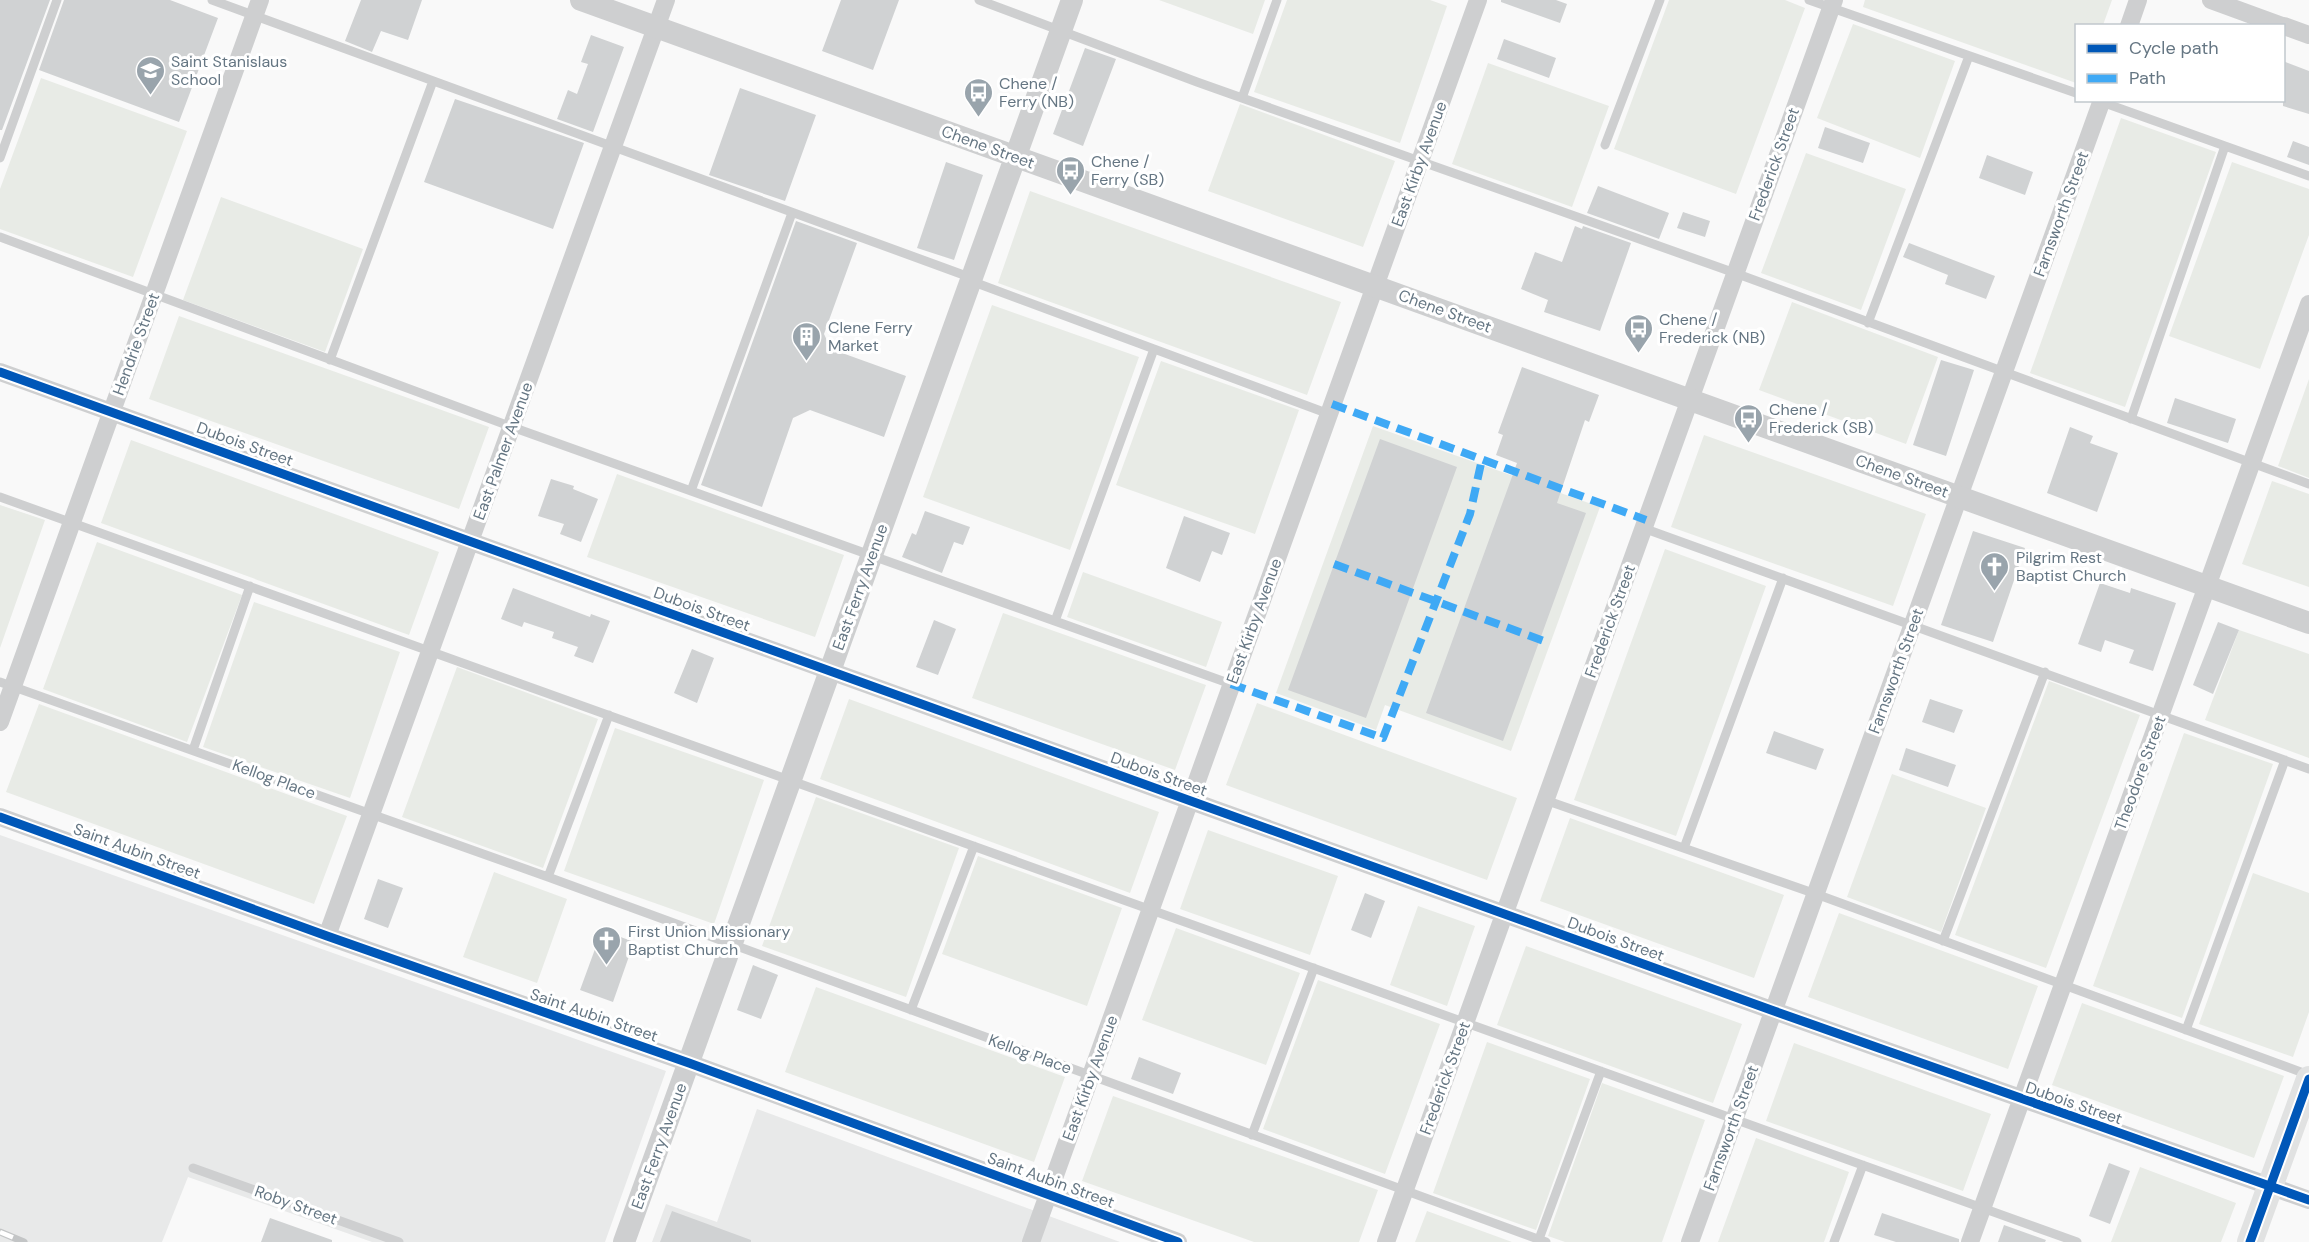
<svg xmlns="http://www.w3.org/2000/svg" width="2309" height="1242" font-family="'DM Sans',sans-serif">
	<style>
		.built { fill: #e8e9e9 }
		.green { fill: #e8ebe6 }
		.building { fill: #d0d2d3 }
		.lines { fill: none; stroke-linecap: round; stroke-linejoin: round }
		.service { stroke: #cecfd0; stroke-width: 9 }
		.minor { stroke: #cecfd0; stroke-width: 18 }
		.tertiary { stroke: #cecfd0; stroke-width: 22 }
		.secondary { stroke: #e1e2e2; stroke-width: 26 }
		.rail-casing { stroke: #c3c5c6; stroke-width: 7 }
		.rail { stroke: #fff; stroke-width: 4.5; stroke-dasharray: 14; stroke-linecap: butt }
		.quiet { stroke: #3fa9f5; stroke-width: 8; stroke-dasharray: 15 8; stroke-linecap: butt }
		.cycleway-casing { stroke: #fff; stroke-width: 13 }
		.cycleway { stroke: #0057b8; stroke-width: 9 }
		.labels { text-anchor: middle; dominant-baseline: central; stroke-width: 6; stroke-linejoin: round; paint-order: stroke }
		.poi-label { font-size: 16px; fill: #657683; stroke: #fff; text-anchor: start }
		.street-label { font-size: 16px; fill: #657683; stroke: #fff }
	</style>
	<rect width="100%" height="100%" fill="#f9f9f9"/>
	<path class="built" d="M0,835L666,1071L605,1242H372L188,1177L162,1242H0Z
		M757,1109L1120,1242H652L666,1204L717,1222Z"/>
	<path class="green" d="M1159,0H1265L1253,34Z
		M1287,0H1430L1447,6L1400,143L1254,92Z
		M1669,0H1785L1805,8L1736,194L1614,149Z
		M1865,0H2112L2103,25L2076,26V83L1863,7Z
		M1853,24L1955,61L1920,158L1817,118Z
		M1488,63L1609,106L1572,207L1452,164Z
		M41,78L187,131L133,277L0,229V189Z
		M1240,104L1395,161L1363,247L1208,191Z
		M2121,118L2216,152L2125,407L2030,373Z
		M1806,153L1906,189L1861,310L1761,273Z
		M2232,162L2309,189V235L2260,369L2169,336Z
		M1030,191L1341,302L1307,395L998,283Z
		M221,197L363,249L325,352L183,300Z
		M1792,302L1938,357L1906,444L1759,390Z
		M992,305L1139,357L1070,550L923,497Z
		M179,316L489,427L459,509L149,399Z
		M1161,361L1299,410L1255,534L1116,485Z
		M2309,379V478L2278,466Z
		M1373,426L1600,507L1511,751L1385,705L1376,730L1276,693Z
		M1704,435L1926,514L1893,606L1671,527Z
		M131,440L439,552L409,635L101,523Z
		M617,474L844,555L815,637L587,557Z
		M2272,481L2309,494V587L2242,564Z
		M0,505L45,520L0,648Z
		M97,542L242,595L187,742L43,689Z
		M1665,549L1766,586L1676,836L1574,800Z
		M1083,572L1222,622L1206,667L1067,617Z
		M254,602L400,652L350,798L203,747Z
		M1003,613L1206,685L1175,770L972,698Z
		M2239,630L2309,654V758L2205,720Z
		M457,667L598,719L543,868L402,817Z
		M2049,681L2140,715L2046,968L1955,935Z
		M849,699L1159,812L1130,893L820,779Z
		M1257,703L1517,798L1487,880L1226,785Z
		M39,704L347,816L314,904L6,792Z
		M615,728L764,780L714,924L564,871Z
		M2184,733L2273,764L2182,1018L2093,986Z
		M1892,774L1986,808L1941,932L1847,897Z
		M816,797L959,848L906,997L762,946Z
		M1570,818L1784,895L1754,978L1540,901Z
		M1208,830L1338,876L1310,955L1180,909Z
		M978,856L1122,908L1087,1006L942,954Z
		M494,872L567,899L537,983L463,957Z
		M2253,873L2309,893V1012L2293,1057L2199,1024Z
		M1418,906L1475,926L1447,1006L1390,985Z
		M1839,913L2038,986L2008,1069L1808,997Z
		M1176,928L1300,973L1266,1065L1142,1020Z
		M1526,946L1742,1024L1713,1103L1497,1025Z
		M1318,980L1440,1024L1385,1174L1263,1129Z
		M816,987L1065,1077L1034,1162L785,1072Z
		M2082,1003L2284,1076L2254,1158L2052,1085Z
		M1487,1042L1590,1079L1536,1230L1433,1193Z
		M1794,1043L1991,1114L1963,1191L1766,1121Z
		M1602,1083L1705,1120L1662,1242H1565L1548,1236Z
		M1113,1096L1378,1190L1359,1242H1254L1082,1181Z
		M1756,1138L1849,1172L1824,1242H1718Z
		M2140,1167L2236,1203L2221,1242H2111Z
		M1427,1211L1512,1242H1415Z"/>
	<path class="building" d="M0,0H50L2,130H0Z
		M64,0H170L218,18L179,122L39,70Z
		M361,0H422L408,40L381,31L372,52L345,41Z
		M841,0H899L873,70L822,51Z
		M1501,0H1556L1567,4L1560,23L1501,2Z
		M591,35L624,47L593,132L557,119L568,90L577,94L588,64L581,62Z
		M1504,39L1556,58L1549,78L1497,59Z
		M1085,48L1116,59L1083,146L1053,134Z
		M2283,61L2309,71V114L2283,106Z
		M740,88L816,115L785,201L709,175Z
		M455,99L584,143L553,229L424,182Z
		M1825,127L1870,143L1863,163L1818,148Z
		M2293,141L2309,147V165L2287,157Z
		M1987,155L2033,172L2025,195L1979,178Z
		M946,162L983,175L954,260L917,248Z
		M1598,186L1669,213L1659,239L1587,213Z
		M1683,212L1710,221L1705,237L1677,228Z
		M796,221L857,243L824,334L831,349L906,376L884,437L810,410L793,418L762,507L701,485Z
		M1575,226L1582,229L1583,226L1631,243L1600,331L1544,312L1548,300L1521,289L1535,252L1562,262Z
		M1909,243L1995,276L1986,299L1945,284L1948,275L1903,257Z
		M1941,360L1974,370L1946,456L1913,445Z
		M1522,367L1599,395L1589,422L1585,420L1557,503L1586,513L1503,741L1426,713L1517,463L1496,455L1503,435L1498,433Z
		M2175,398L2236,419L2228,443L2167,423Z
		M2070,427L2093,436L2090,443L2118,453L2097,512L2047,493Z
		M1380,439L1457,467L1366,718L1288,690Z
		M551,479L574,486L573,489L598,499L581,542L560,534L564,524L538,516Z
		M925,511L970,527L963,545L954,542L942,573L902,557L912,533L916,535Z
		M1184,516L1230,533L1222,555L1212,551L1200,582L1166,568Z
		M1973,531L2025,548L1993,642L1941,625Z
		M2100,583L2130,593L2131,588L2176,603L2153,671L2129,663L2134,650L2105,640L2101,652L2078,644Z
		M513,588L590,617L591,614L610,621L593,663L574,656L578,647L552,638L554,632L524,622L522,627L501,619Z
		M934,620L956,629L938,675L916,667Z
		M2218,622L2239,630L2213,694L2193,685Z
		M692,649L714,658L697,703L674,693Z
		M1930,699L1963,710L1954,733L1922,722Z
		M1774,731L1824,749L1816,770L1766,753Z
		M1906,748L1956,765L1948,787L1899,770Z
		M378,879L403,888L388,928L364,919Z
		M1365,893L1385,901L1371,938L1351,930Z
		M602,930L634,942L613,1002L580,990Z
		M753,965L778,975L761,1019L737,1010Z
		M1139,1057L1181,1073L1173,1094L1131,1079Z
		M2109,1163L2130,1171L2110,1224L2089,1216Z
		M672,1211L751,1240V1242H660Z
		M1882,1213L1959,1239V1242H1896L1874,1235Z
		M270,1218L332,1240V1242H261Z
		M2004,1225L2046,1240L2045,1242H1998Z"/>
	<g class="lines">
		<path class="service" d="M212,0L972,278
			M979,0L1197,82L1735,273L2309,484
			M1809,0L2076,93
			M1242,98L1277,0
			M2099,101L2309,176
			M1605,145L1660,0
			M0,158L57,0
			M0,237L512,427L1231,684
			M971,281L1329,414
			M1868,323L1969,56
			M330,360L433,81
			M2131,419L2225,146
			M691,491L792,213
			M0,497L2077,1242
			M1643,528L2309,769
			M1055,621L1154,349
			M0,682L548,877L1546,1242
			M193,750L250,586
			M1545,800L1816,894L2309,1075
			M1684,848L1783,578
			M548,877L609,715
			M1943,941L2045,672
			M911,1010L974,846
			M2186,1030L2285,760
			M1252,1135L1314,968
			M193,1168L399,1242
			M1539,1239L1601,1071
			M1834,1242L1863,1165"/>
		<path class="minor" d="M2211,0L2282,26
			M2129,26L2138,0
			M2284,26L2309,35
			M0,372L1774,1011L2309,1200
			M0,722L260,0
			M0,817L327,936L689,1063L1178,1242
			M327,936L666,0
			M1031,1242L1478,0
			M1386,1242L1834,0
			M1690,1242L2102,100
			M1970,1242L2309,304"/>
		<path class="tertiary" d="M581,0L2309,623
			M624,1242L1072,0"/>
		<path class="secondary" d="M2250,1242L2309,1079"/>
		<defs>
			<path id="rail" d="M0,1232L24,1242"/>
		</defs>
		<use href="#rail" class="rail-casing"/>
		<use href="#rail" class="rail"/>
		<path class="quiet" d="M1332,404L1646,520
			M1334,564L1544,641
			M1231,684L1383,738L1470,514L1482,459"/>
		<defs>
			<path id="cycleway" d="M0,372L1774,1011L2309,1200
				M0,817L327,936L689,1063L1178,1242
				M2250,1242L2309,1079"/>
		</defs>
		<use href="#cycleway" class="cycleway-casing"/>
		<use href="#cycleway" class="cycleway"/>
	</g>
	<defs>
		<symbol id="school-pin" viewBox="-11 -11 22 30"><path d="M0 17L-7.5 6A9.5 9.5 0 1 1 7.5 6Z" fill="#99a4ac" stroke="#fff"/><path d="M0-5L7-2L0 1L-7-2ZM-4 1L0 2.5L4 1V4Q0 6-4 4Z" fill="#fff"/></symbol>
		<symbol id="bus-pin" viewBox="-11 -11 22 30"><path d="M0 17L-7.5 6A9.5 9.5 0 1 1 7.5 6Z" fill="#99a4ac" stroke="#fff"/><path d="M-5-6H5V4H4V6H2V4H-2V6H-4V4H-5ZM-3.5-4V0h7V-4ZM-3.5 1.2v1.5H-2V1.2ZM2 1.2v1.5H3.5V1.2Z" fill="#fff"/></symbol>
		<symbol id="building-pin" viewBox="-11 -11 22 30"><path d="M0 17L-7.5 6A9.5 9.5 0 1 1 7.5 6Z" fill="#99a4ac" stroke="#fff"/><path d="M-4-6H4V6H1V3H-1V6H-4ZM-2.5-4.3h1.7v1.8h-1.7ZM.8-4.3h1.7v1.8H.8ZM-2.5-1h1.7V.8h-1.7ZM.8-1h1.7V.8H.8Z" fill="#fff"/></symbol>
		<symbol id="church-pin" viewBox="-11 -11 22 30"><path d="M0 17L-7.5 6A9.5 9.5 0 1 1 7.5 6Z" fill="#99a4ac" stroke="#fff"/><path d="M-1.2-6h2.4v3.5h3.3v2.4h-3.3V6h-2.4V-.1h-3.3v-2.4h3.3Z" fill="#fff"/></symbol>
	</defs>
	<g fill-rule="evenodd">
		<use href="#school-pin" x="134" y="54" width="33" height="45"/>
		<use href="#bus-pin" x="962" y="76" width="33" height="45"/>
		<use href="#bus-pin" x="1054" y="154" width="33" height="45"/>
		<use href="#bus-pin" x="1622" y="312" width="33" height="45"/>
		<use href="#building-pin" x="790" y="320" width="33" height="45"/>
		<use href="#bus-pin" x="1732" y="402" width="33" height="45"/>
		<use href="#church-pin" x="1978" y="550" width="33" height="45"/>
		<use href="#church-pin" x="590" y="924" width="33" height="45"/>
	</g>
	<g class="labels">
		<g class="poi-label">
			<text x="171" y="61">Saint Stanislaus<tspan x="171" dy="18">School</tspan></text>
			<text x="999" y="83">Chene /<tspan x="999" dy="18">Ferry (NB)</tspan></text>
			<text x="1091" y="161">Chene /<tspan x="1091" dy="18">Ferry (SB)</tspan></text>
			<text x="1659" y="319">Chene /<tspan x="1659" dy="18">Frederick (NB)</tspan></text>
			<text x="828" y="327">Clene Ferry<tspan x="828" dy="18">Market</tspan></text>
			<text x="1769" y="409">Chene /<tspan x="1769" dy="18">Frederick (SB)</tspan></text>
			<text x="2016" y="557">Pilgrim Rest<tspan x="2016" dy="18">Baptist Church</tspan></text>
			<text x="628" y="931">First Union Missionary<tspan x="628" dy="18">Baptist Church</tspan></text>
		</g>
		<g class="street-label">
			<text transform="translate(988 147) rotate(20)">Chene Street</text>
			<text transform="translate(1419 164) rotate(-70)">East Kirby Avenue</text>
			<text transform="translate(1774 164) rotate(-70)">Frederick Street</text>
			<text transform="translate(2061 214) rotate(-70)">Farnsworth Street</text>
			<text transform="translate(1445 311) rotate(20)">Chene Street</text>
			<text transform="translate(136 344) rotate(-70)">Hendrie Street</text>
			<text transform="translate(245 444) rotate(20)">Dubois Street</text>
			<text transform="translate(503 451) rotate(-70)">East Palmer Avenue</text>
			<text transform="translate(1902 476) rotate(20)">Chene Street</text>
			<text transform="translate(860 587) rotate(-70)">East Ferry Avenue</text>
			<text transform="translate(702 609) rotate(20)">Dubois Street</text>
			<text transform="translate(1254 621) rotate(-70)">East Kirby Avenue</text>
			<text transform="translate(1610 621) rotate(-70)">Frederick Street</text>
			<text transform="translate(1896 671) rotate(-70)">Farnsworth Street</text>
			<text transform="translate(2140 773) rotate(-70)">Theodore Street</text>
			<text transform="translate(1159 774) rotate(20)">Dubois Street</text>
			<text transform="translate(274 779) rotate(20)">Kellog Place</text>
			<text transform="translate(137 851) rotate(20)">Saint Aubin Street</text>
			<text transform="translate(1616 939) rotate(20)">Dubois Street</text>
			<text transform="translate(594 1015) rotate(19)">Saint Aubin Street</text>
			<text transform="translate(1030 1054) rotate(20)">Kellog Place</text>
			<text transform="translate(1090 1078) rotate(-70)">East Kirby Avenue</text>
			<text transform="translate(1445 1078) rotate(-70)">Frederick Street</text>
			<text transform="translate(2074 1103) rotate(19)">Dubois Street</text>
			<text transform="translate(1731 1128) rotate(-70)">Farnsworth Street</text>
			<text transform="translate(659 1146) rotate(-70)">East Ferry Avenue</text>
			<text transform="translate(1051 1180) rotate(20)">Saint Aubin Street</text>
			<text transform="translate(296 1205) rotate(20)">Roby Street</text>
		</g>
	</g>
	<rect x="2075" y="24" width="210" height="78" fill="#ffffff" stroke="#c1c8cd" stroke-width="1.5"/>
	<rect x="2087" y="44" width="30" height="9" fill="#0057b8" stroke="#c1c8cd" stroke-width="1.5"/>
	<text x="2129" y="54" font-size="18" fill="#657683">Cycle path</text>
	<rect x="2087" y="74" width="30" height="9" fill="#3fa9f5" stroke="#c1c8cd" stroke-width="1.5"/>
	<text x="2129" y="84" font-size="18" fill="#657683">Path</text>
</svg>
